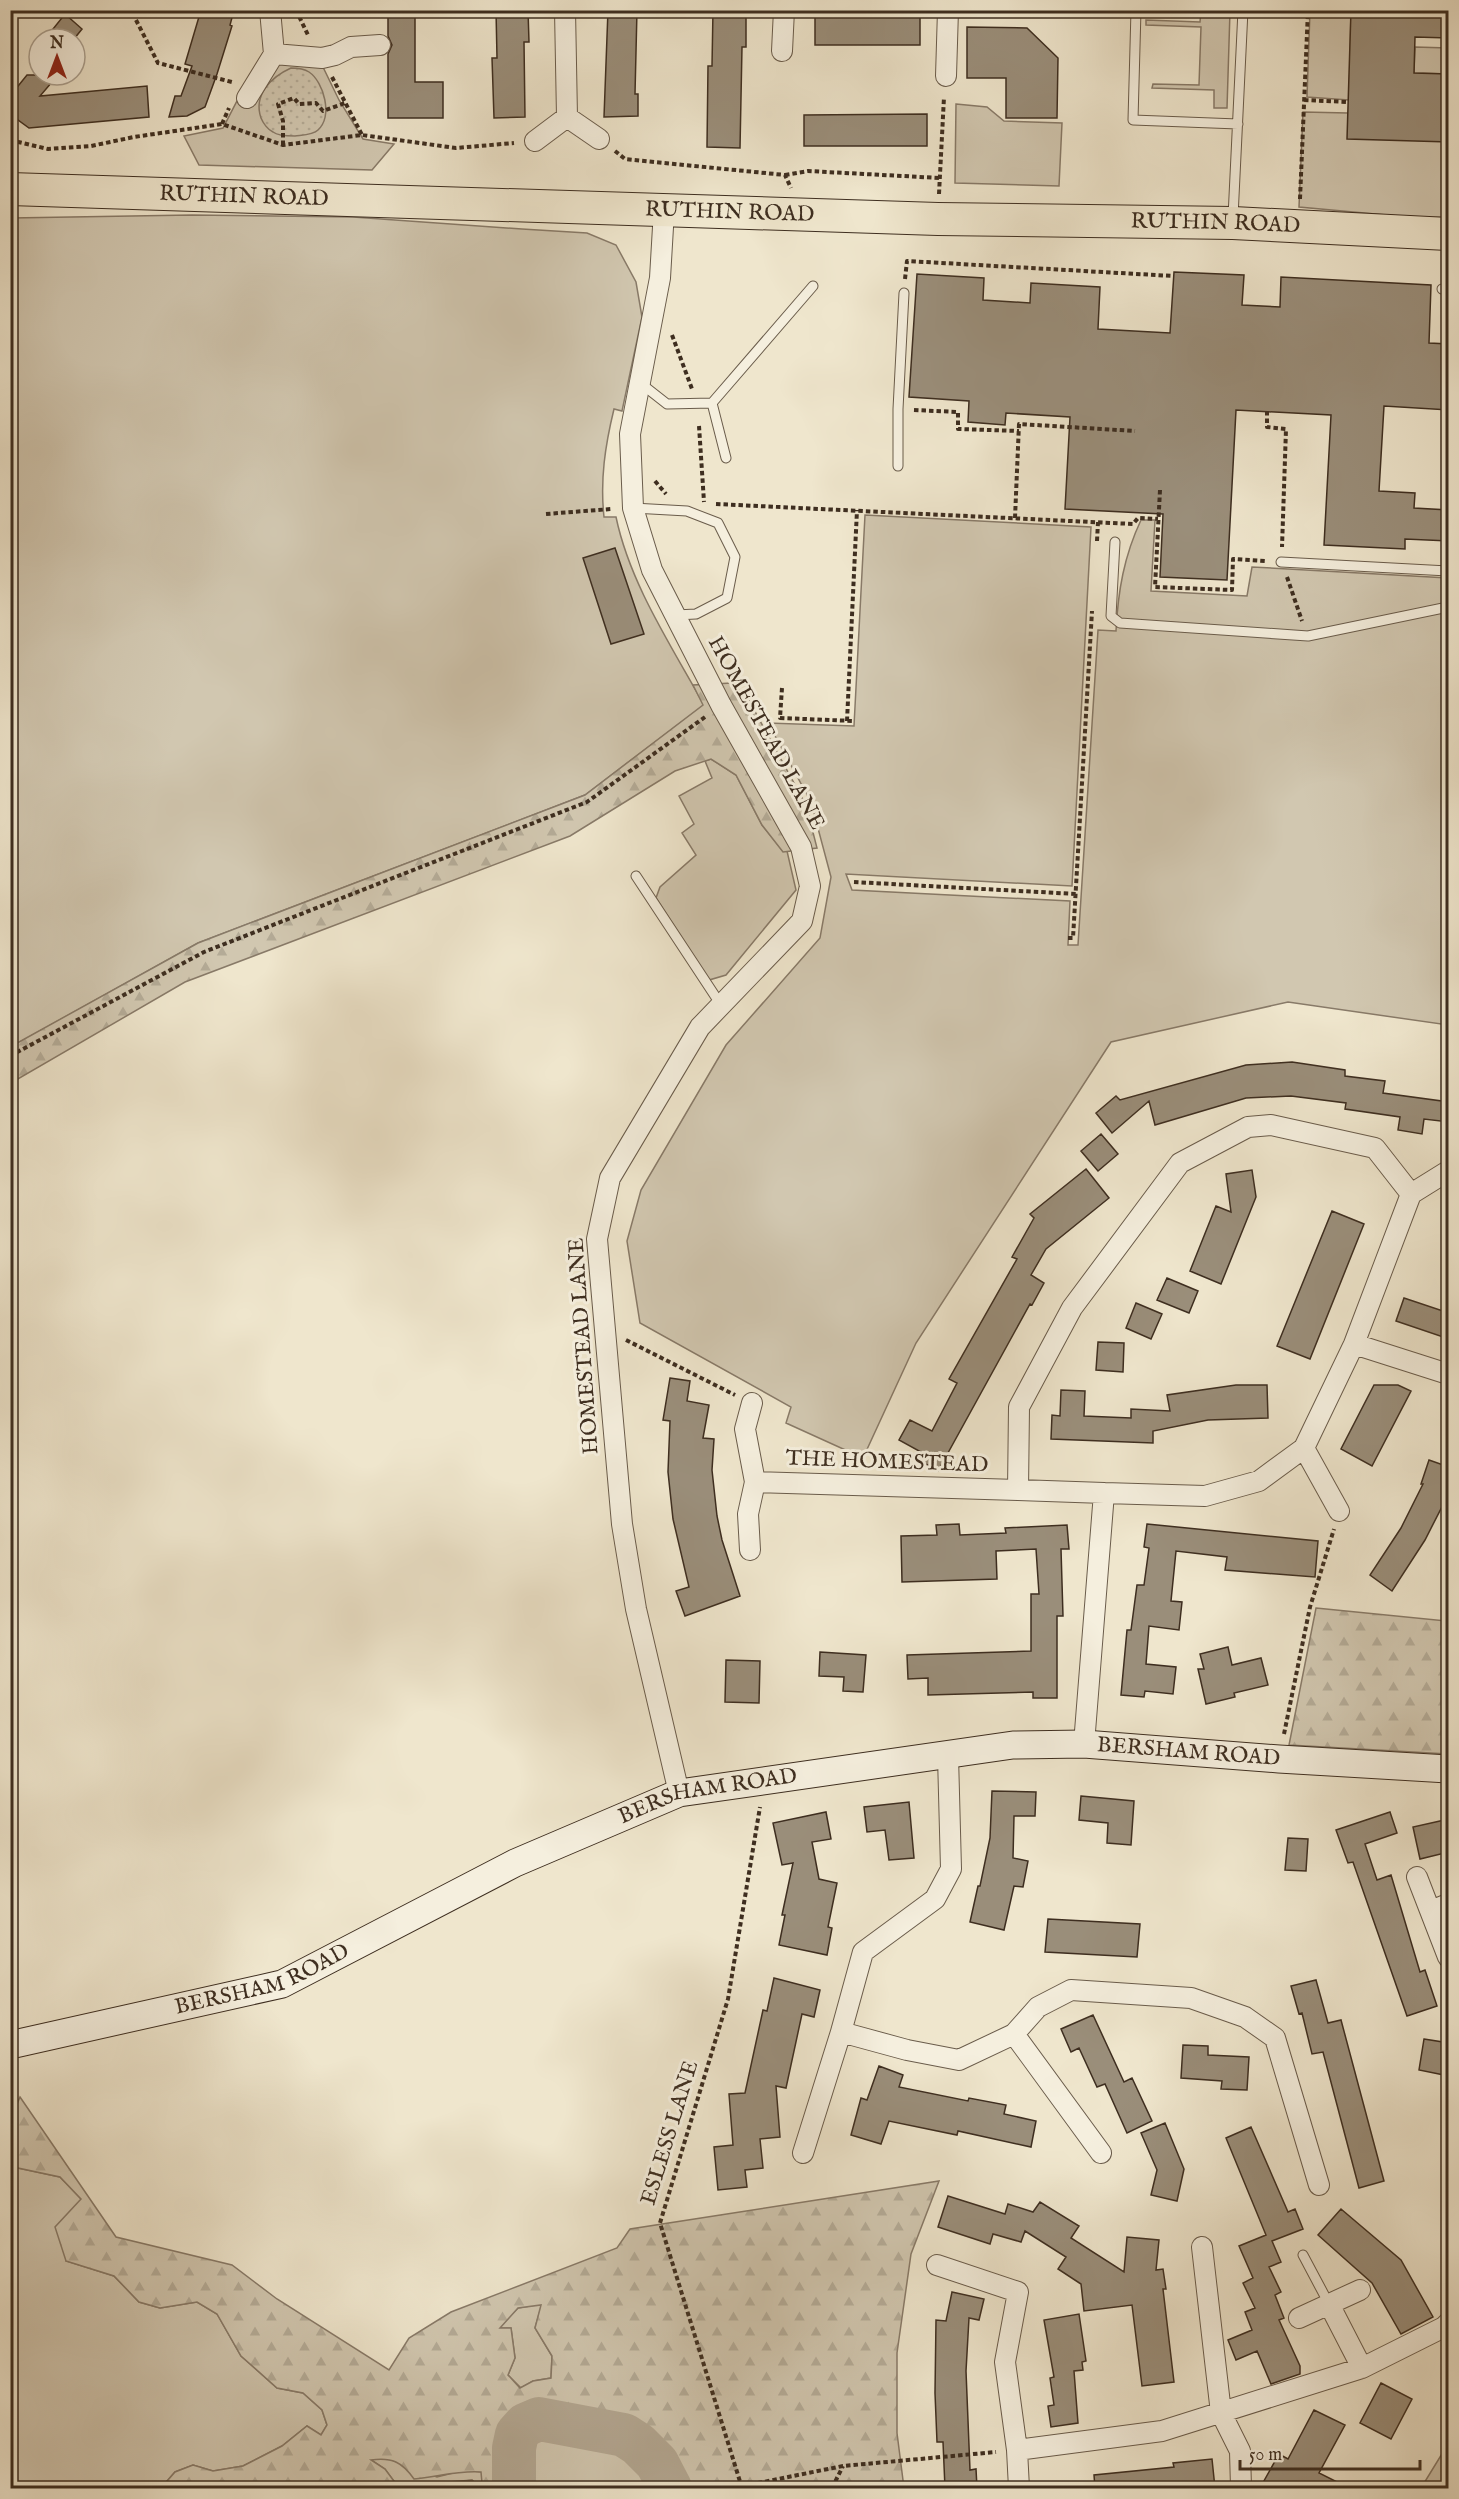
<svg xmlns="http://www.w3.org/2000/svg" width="1459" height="2499" font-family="'IM FELL English',serif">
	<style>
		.grass { fill: #d1c7b0; stroke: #887a68; stroke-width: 1.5 }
		.forest { fill: url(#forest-firs); stroke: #887a68; stroke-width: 1.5; fill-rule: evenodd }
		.park { fill: url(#park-dots); stroke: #887a68; stroke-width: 1.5 }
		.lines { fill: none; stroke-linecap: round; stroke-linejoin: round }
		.river { stroke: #b3a792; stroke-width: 44 }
		.building { fill: #9a8e7a; stroke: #3e2e20; stroke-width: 1.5 }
		.lane-casing { stroke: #6a5c4b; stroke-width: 11 }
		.street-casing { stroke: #6a5c4b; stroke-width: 22 }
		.secondary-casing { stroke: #3e2e20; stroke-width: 29 }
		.primary-casing { stroke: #3e2e20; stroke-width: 34 }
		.path { stroke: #3e2e20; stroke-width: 4; stroke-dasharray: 4.5 3; stroke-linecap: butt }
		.lane { stroke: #f5efde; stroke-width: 9 }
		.street { stroke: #f5efde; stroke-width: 20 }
		.secondary { stroke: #f5efde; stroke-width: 27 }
		.primary { stroke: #efe6cd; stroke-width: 32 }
		.labels { text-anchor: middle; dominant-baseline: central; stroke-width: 6; stroke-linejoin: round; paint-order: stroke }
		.street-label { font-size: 22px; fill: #3e2e20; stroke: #f5efde }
	</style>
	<defs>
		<pattern id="forest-firs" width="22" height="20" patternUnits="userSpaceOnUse" patternTransform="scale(1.5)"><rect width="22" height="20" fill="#d1c7b0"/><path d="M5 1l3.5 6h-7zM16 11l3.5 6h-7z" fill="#b4ab97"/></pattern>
		<pattern id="park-dots" width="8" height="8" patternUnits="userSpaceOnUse" patternTransform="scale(1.5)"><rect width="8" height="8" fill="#d1c7b0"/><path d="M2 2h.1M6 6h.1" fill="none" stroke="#b4ab97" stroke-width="1.8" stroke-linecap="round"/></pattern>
	</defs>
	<rect width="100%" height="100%" fill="#efe6cd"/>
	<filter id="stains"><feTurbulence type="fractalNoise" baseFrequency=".00333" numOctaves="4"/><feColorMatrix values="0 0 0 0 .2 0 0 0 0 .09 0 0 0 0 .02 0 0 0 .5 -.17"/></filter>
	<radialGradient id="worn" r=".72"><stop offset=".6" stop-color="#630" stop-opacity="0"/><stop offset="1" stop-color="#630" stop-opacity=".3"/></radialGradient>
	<path class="grass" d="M1201,11H1230L1227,108H1214V90L1152,88L1153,84L1199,85L1201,27L1146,25V20L1200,22Z
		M1310,11H1351L1349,100L1307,97Z
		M1415,47L1448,48V74L1414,73Z
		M275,56L320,61L339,100L363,139L394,144L372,170L199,165L184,136L223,128L238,99Z
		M956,104L987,107L1004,121L1062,123L1059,186L955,183Z
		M1303,112L1348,113L1448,142V217L1419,218L1299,207Z
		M192,215L353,217L522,229L587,233L616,245L636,282L642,317L622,411L614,409C605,446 600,480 604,517H616C630,584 671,645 704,705L585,795L198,943L11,1047V218Z
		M865,515L1091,527L1072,886L846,874L852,890L1070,901L1068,945H1078L1098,630L1116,631C1118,591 1124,556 1141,520H1155L1151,591L1247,596L1252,567L1448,578V1025L1288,1002L1111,1042L916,1343L863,1458L786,1423L791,1407L640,1323L627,1241L641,1190L726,1045L820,938L831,877L811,802L768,723L854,726Z
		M711,759L736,775L762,825L783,851H787L796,890L726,975L709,980L656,898L660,887L696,855L682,833L694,824L679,796L712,778L705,761Z
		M10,2160L18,2168L60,2177L81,2199L66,2261L114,2276L139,2302L160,2308L197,2302L217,2314L241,2356L277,2388L303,2393L322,2410L327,2425L321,2435L307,2426L282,2446L243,2466L213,2471L193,2465L175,2472L161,2488H11Z
		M542,2304L535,2328L552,2356L551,2378L533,2381L521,2388L508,2375L515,2358L511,2328H499L518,2308Z
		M532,2430L586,2435L651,2468L660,2488H520C519,2463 514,2449 532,2430Z
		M370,2459H389L437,2477L465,2470L482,2472V2483L488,2488H481L472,2480L429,2486L426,2488H399L385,2469Z"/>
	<path class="forest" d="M732,683L747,697L806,805L817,848L783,852L762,825L736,775L711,759L675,771L570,836L185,982L11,1083L10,1047L198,943L585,795L703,705L693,685Z
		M1316,1608L1446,1621L1448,1615V1754L1289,1745Z
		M20,2097L116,2237L232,2265L277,2299L389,2370L409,2338L451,2312L617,2248L630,2229L939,2181L911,2254L897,2353V2433L904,2488H679L672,2471L624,2440L604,2423L588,2418L557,2419L540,2415L532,2430L521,2442L502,2435L499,2443L505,2488H488L482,2483L481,2472C459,2470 437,2477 414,2479C402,2462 392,2457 371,2460L385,2469L399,2488H161L175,2472L193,2465L213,2471L243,2466L282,2446L307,2426L321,2435L327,2425L322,2410L303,2393L277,2388L241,2356L217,2314L197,2302L160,2308L139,2302L114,2276L66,2261L55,2227L81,2199L60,2177L18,2168L11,2160V2118ZM541,2305L535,2328L552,2356L551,2378L533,2381L520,2388L508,2375L515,2358L511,2328H500L518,2308Z
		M1448,2444V2488H1421Z
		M472,2480L481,2488H426L449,2482Z"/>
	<path class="park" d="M291,68C297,68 303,68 309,72C324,82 333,116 318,130C313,135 302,135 295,136C289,136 278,136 273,132C268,130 263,123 261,118C253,95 271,77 291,68Z"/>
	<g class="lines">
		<path class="river" d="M514,2488V2448L517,2434L525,2425L539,2419L624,2435L638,2444L657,2463L670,2488"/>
	</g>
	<path class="building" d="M201,10H234L230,25L232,26L217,74L205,107L187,116L169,117L175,96H181L192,66L185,64Z
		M388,10H411V16H415V82H443V118H388V54L392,45L388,36Z
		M496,10H528L529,42H524L525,117L494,118L492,58H497Z
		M608,10H637L635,94H638V116L604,117Z
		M713,10H746V47H742L740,148L707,147L708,66H712Z
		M1351,10H1449V38L1415,37L1414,73L1449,74V142L1347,139Z
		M65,14L82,29L74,39H45Z
		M815,14H920V45H815Z
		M967,27L1027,28L1058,58L1057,118H1006V78H967Z
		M27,75H58L40,96L147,86L149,117L29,128L10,114V96Z
		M927,114V146H804V115Z
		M1174,272L1244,275L1242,305L1280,307L1281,277L1431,285L1429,343L1449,344V410L1384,406L1379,491L1415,493L1414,508L1449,510V541L1405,539V549L1324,545L1331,415L1236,410L1227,580L1160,577L1163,514L1065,509L1070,417L1006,413L1005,425L968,422L969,401L909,397L917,274L984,278L983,300L1030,303L1031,283L1100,287L1098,329L1170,333Z
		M615,548L644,634L611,644L583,558Z
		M1292,1062L1345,1070V1076L1385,1081L1383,1093L1449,1102V1122L1424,1119L1422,1134L1398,1130L1400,1117L1345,1109L1346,1103L1291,1096L1246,1098L1155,1125L1149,1101L1112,1133L1096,1113L1116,1096L1120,1100L1246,1065Z
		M1101,1134L1118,1154L1098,1171L1081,1151Z
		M1086,1169L1109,1198L1046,1249L1031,1275L1044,1283L1032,1305L1030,1304L938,1471L917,1459L921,1452L899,1440L910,1420L932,1431L957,1383L949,1379L1017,1259L1012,1257L1034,1218L1030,1214Z
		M1252,1170L1256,1197L1221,1284L1190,1271L1216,1206L1231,1212L1226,1174Z
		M1332,1211L1364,1224L1310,1359L1277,1346Z
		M1167,1278L1198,1291L1189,1313L1157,1300Z
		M1404,1298L1449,1313V1339L1396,1321Z
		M1136,1303L1162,1314L1151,1339L1126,1328Z
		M1098,1342L1124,1343L1123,1372L1096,1370Z
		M670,1378L690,1381L687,1401L709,1405L703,1438L714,1439L712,1470L717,1516L722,1540L740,1596L685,1616L676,1591L689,1587L673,1519L668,1472L670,1421L663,1420Z
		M1236,1385H1267L1268,1418L1208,1420L1153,1431V1443L1051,1439L1052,1415L1060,1416L1061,1390L1085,1391L1084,1416L1131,1418V1409L1170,1411L1167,1395Z
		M1374,1385H1398L1411,1391L1372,1466L1341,1449Z
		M1429,1460L1449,1467V1493L1425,1540L1392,1591L1370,1575L1401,1528L1423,1484H1421Z
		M959,1524L960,1535L1006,1533L1005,1528L1067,1525L1069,1549H1061L1063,1616H1057V1698H1033V1692L928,1695V1678L908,1679L907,1655L1031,1651V1594H1039L1036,1549L996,1551L997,1579L902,1582L901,1536L937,1535L936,1525Z
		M1147,1524L1318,1541L1315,1577L1225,1570L1227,1557L1176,1551L1171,1601L1182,1602L1179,1630L1149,1626L1146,1664L1176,1667L1173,1694L1145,1691L1144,1697L1121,1695L1127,1630H1131L1137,1585H1144L1149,1548L1144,1547Z
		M1228,1647L1232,1665L1261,1658L1268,1685L1234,1693L1235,1697L1206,1704L1198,1669H1204L1200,1654Z
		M820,1652L866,1655L863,1692L843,1691L844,1677L819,1676Z
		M726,1660L760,1661L759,1703L725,1702Z
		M992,1791L1036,1792L1035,1816H1014L1013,1858L1028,1861L1023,1887L1014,1886L1004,1930L970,1922L978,1886H980L990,1838Z
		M1081,1796L1134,1801L1131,1845L1107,1843L1108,1823L1079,1820Z
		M909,1802L914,1858L889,1860L885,1830L867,1832L864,1807Z
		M826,1812L831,1839L812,1842L819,1879L837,1883L828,1927L832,1928L827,1955L779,1945L785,1915H782L793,1863L782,1865L773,1823Z
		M1390,1812L1397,1833L1365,1844L1377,1880L1391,1875L1420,1972L1425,1970L1437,2006L1407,2016L1353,1862L1348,1863L1336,1830Z
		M1449,1819V1852L1420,1859L1413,1827Z
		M1288,1838L1308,1839L1306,1871L1285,1870Z
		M1048,1919L1140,1924L1137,1957L1045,1952Z
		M774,1978L820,1990L814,2017L802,2014L786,2088L776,2086L780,2137L760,2139L763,2168L745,2170L747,2187L718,2190L714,2147L733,2145L729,2094L745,2093L763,2010L767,2011Z
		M1316,1980L1328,2023L1341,2020L1384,2181L1359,2188L1323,2052L1312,2054L1302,2013L1299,2014L1291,1986Z
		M1093,2015L1124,2082L1132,2078L1152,2121L1127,2133L1105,2084L1097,2087L1079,2048L1071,2052L1061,2029Z
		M1424,2039L1449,2043V2076L1419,2070Z
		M1183,2045L1208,2046V2055L1249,2057L1247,2090L1221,2089L1222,2081L1181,2078Z
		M879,2066L903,2075L899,2087L968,2101L969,2098L1006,2105L1004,2114L1036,2121L1031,2147L958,2131L957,2135L889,2121L881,2144L851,2135L861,2098L867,2100Z
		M1165,2123L1184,2169L1177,2201L1151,2195L1157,2170L1141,2133Z
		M1251,2127L1288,2212L1295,2209L1303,2229L1272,2241L1281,2262L1269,2267L1281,2292L1275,2295L1284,2318L1279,2320L1300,2366V2374L1271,2384L1257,2351L1236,2360L1228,2340L1252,2330L1245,2312L1255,2308L1243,2283L1253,2278L1239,2246L1266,2235L1226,2138Z
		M948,2196L1005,2214L1008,2204L1033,2212L1040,2202L1079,2226L1071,2238L1124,2272L1127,2237L1159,2240L1156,2270L1163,2269L1166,2289H1163L1174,2382L1142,2386L1132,2305L1084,2311L1081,2284L1058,2269L1066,2257L1025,2231L1021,2242L993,2234L990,2244L938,2227Z
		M1341,2209L1401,2260L1433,2317L1401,2334L1372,2283L1318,2235Z
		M952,2292L984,2299L979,2320L969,2318L966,2371L970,2470L976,2469L977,2488H945L943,2442H937L935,2393L936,2320L946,2321Z
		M1079,2314L1086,2361L1082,2362L1083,2370L1074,2371L1078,2423L1051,2427L1048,2406L1054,2405L1050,2378L1054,2377L1044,2320Z
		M1381,2383L1412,2399L1391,2439L1360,2423Z
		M1314,2410L1345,2425L1319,2473L1349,2488H1260L1279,2454L1288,2459Z
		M1212,2459L1215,2488H1095L1094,2475L1174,2467L1173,2463Z"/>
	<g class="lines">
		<defs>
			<path id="lane" d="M1136,10L1133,120L1238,124
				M1233,217L1243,10
				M1442,289H1448
				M639,382L667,404L712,403L813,286
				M712,403L726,458
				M898,466V409L904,293
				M633,508L687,511L718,523L735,557L727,598L696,614L676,615
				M1115,542L1111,616L1120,623L1308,636L1448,607
				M1281,562L1448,571
				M636,876L721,1005
				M1303,2255L1329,2304"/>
			<path id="street" d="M782,51L784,10
				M274,54L322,58L335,55L351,47L380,45
				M946,76L948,10
				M247,98L274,54L270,10
				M567,117L599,139
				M535,141L567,117L565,10
				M664,210L660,278L630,434L633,508L652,570L721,705L801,847L810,886L802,921L700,1027L610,1178L597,1239L622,1524L636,1609L679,1793
				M1411,1194L1448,1171
				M1354,1344L1448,1374
				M1304,1448L1339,1511
				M755,1482L1018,1490
				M750,1550L748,1514L755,1482L745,1429L752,1403
				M1084,1744L1104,1493L1018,1490L1019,1407L1072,1308L1180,1163L1248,1127L1271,1125L1375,1148L1411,1194L1354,1344L1304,1448L1259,1481L1205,1496L1104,1493
				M1417,1877L1448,1957
				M1431,1911L1448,1904
				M841,2032L907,2050L959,2060L1014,2034L1038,2007L1071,1990L1191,1998L1245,2017L1275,2038L1319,2185
				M1014,2034L1101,2153
				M803,2153L841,2032L863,1952L935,1899L951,1869L948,1756
				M1202,2247L1221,2413L1240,2451L1241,2488
				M937,2265L1018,2292L1005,2362L1017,2450L1019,2488
				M1329,2304L1362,2368
				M1299,2318L1360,2290
				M1017,2450L1162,2431L1362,2368L1444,2327L1448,2323"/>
			<g id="secondary">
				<path id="s1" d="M10,2045L282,1984L515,1863L679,1793L1013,1745L1084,1744L1279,1759L1448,1769"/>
			</g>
			<g id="primary">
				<path id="s2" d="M10,189L938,219L1233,223L1448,234"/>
			</g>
		</defs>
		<use href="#lane" class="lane-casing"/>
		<use href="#street" class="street-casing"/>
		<use href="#secondary" class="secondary-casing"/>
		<use href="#primary" class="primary-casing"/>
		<path class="path" d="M296,10L309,37
			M136,20L158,63L232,82
			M332,77L362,135
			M1304,100L1348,102
			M222,124L229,108
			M10,140L48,149L91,146L134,137L222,124L283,145L362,135L456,148L514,143
			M283,145V121L278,104L294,98L299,104L316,103L323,111L345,103
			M615,151L625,159L785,175L791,188
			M785,175L808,171L940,178
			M939,194L944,97
			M1300,199L1308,10
			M905,279L907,261L1173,276
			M672,335L692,389
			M914,410L958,412V429L1019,431
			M1267,411V427L1286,429L1282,547
			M699,426L704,502
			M655,481L666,494
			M1160,490L1155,587L1232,590L1233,559L1266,561
			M716,504L1133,524L1138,518L1158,519
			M546,514L611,509
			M1015,518L1019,424L1135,431
			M1097,541L1098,522
			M1287,577L1302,621
			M782,688L780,718L854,721
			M847,721L857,510
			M854,882L1076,894
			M1068,938H1073L1092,611
			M10,1056L204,952L587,802L705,717
			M626,1340L735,1395
			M1284,1734L1310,1607L1334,1529
			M743,2486L843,2466L996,2452
			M742,2488L660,2223L728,1999L760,1807
			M832,2488L843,2466"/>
		<use href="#lane" class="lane"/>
		<use href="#street" class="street"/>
		<use href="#secondary" class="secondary"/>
		<use href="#primary" class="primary"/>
	</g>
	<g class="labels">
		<g class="street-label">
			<text stroke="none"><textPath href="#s2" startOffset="234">RUTHIN ROAD</textPath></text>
			<text stroke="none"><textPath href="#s2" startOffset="720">RUTHIN ROAD</textPath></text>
			<text stroke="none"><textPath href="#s2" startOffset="1206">RUTHIN ROAD</textPath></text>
			<text transform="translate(766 733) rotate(61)">HOMESTEAD LANE</text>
			<text transform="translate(584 1346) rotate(-94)">HOMESTEAD LANE</text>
			<text transform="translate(887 1462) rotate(2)">THE HOMESTEAD</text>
			<text stroke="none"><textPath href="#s1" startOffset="1233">BERSHAM ROAD</textPath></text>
			<text stroke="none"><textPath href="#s1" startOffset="747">BERSHAM ROAD</textPath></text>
			<text stroke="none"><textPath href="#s1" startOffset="261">BERSHAM ROAD</textPath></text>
			<text transform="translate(670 2133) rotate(-73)">ESLESS LANE</text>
		</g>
	</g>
	<rect width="1459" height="2499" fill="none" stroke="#efe6cd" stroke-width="36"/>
	<rect x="12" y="12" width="1435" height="2475" fill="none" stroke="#3e2e20" stroke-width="3"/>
	<rect x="18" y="18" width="1423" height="2463" fill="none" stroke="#3e2e20" stroke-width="1.5"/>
	<g transform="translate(57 57)"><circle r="28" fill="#f5efde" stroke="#aca292" stroke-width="1.5"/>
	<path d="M0-4.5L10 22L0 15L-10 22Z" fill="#8f2418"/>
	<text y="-9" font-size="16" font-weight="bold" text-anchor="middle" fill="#3e2e20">N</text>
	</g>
	<path d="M1240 2460v9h180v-9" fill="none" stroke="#3e2e20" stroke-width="3"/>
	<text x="1249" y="2460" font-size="18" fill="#3e2e20" stroke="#f5efde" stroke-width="4.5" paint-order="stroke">50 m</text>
	<rect width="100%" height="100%" filter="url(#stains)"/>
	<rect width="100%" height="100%" fill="url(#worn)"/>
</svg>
